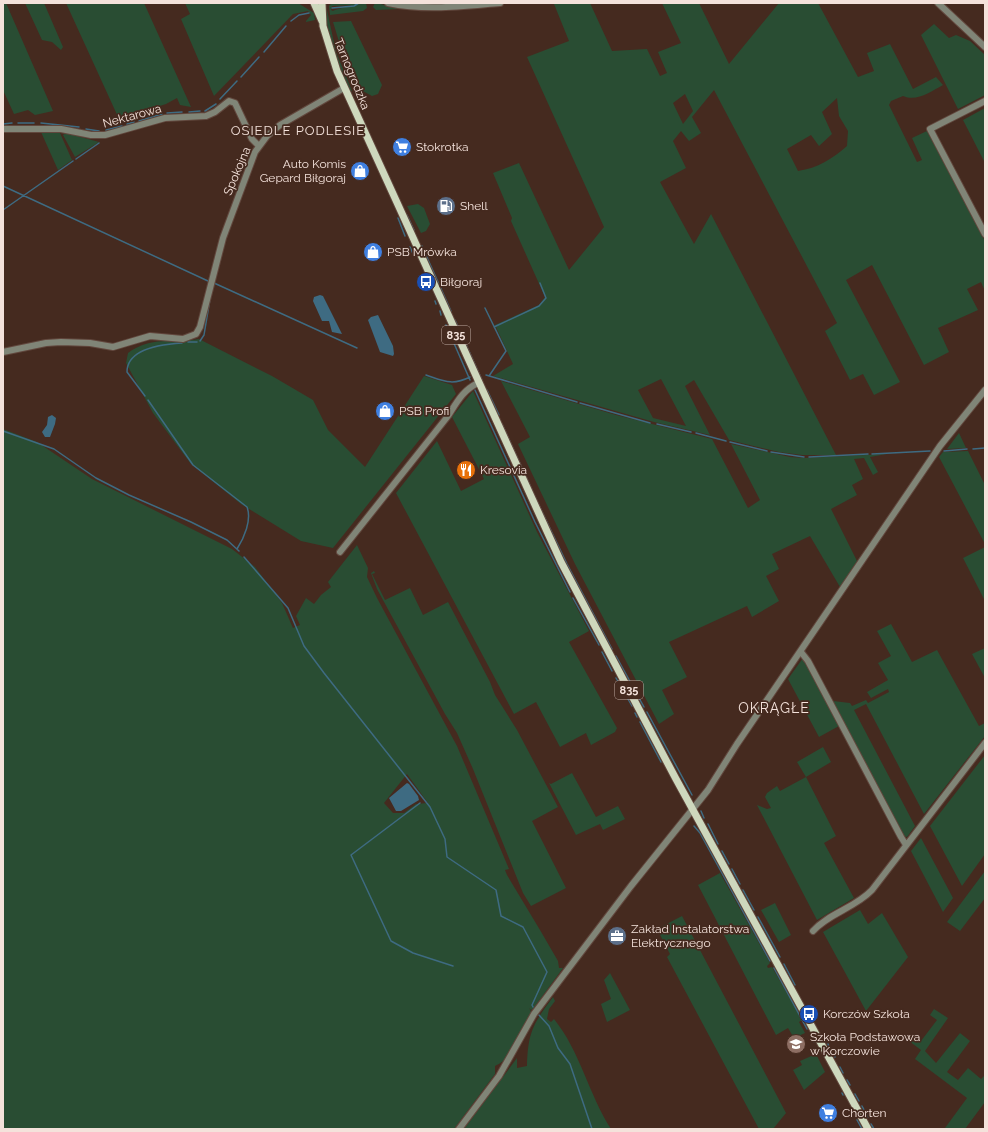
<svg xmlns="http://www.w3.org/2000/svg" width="988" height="1132" font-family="Raleway,sans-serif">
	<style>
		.green { fill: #294d33; fill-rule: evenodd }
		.water { fill: #3e6b82 }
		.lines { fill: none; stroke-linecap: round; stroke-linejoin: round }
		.stream { stroke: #3e6b82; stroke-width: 1.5 }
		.minor-casing { stroke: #61473d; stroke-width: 8 }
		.major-casing { stroke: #61473d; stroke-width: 9 }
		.minor { stroke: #808577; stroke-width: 6 }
		.major { stroke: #ced8bd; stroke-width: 7 }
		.labels { text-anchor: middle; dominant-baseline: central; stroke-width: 3.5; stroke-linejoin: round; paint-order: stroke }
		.shield { fill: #452a1f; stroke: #c0aba3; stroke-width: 1 }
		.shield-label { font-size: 11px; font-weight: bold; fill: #f4e2db }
		.street-label { font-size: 12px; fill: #f4e2db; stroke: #452a1f }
		.poi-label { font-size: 12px; fill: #f4e2db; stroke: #452a1f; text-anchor: start }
		.neighbourhood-label { font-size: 13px; letter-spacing: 1px; fill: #f4e2db; stroke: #452a1f }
		.quarter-label { font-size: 14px; letter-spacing: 1px; fill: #f4e2db; stroke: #452a1f }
	</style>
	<rect width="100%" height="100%" fill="#452a1f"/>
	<path class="green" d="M3,3H6L53,111L35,115L28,110L14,114L3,90Z
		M25,3H44L63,47L61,50L52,42L42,40Z
		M66,3H144L191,107L180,105L177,98L166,104L119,119Z
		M185,3H298L314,13L315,20L306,22V21L311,15L308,11L293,14L214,96L181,19L190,14Z
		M332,3H357L355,5L332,6L331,10L333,11C336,9 362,3 366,3L367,8L363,11L330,15L329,6Z
		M375,3H377L399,9L376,10L373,7Z
		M590,3L612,51L647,49L660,76L667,73L658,52L681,43L662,3H699L729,64L779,3H818L858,77L874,71L867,53L890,44L913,89L936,77L943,85C930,92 917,102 903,96L891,101L889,105L917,162L922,160L912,138L927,131L985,241V291L981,282L967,289L978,310L938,328L949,352L924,365L872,265L846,280L900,382L874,395L863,374L850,380L825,331L837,323L714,90L692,117L701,133L689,141L681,131L673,141L686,168L660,182L694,244L711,214L836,455H802L779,452L729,440L694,380L685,386L710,435L654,422L493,376L513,364L495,325L539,305L545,297L511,221L512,218L493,173L519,163L569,270L604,227L527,57L569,41L554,4ZM685,94L693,111L683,124L673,103ZM837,98L839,116L848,131L847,146C832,159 818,168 798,171L787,149L811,135L819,146L832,134L822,112ZM661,379L686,426L653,418L638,390Z
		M327,10L336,52L352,91L349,92C338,65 330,39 324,11Z
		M351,21L382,85L378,94L372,96L361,90L341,48L333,22Z
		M934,24L949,38L956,35L970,41L985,55V95L958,109L921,35Z
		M985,108V163L963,120Z
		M42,131H57L60,133L72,160L58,170L41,132Z
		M66,133L99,142L75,157L63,135Z
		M418,204L424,208L430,224L426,231L421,233L407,206Z
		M199,339L272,376L313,400L328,430L365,467L424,376L452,385L456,394L333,548L301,541L241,504L191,464L153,413L126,363L128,353C151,336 172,343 199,339Z
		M501,381L616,415L712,439L748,508L760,500L731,444L790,457L804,458L887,454L870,457L878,472L873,475L864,458L854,459L863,479L852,485L857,495L831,509L857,561L840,587L810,536L772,554L779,569L766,576L779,601L752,617L747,606L669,642L687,677L662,690L674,714L659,724L575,564L518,444L530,437Z
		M473,391L537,532L589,631L569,642L617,728L615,732L591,745L586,733L560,747L536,702L514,714L396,493L437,441L461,491L484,479L452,417Z
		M3,429L37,442L92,479L232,549L255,567L282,603L293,628L300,625L296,616L306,598L314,604L321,595L331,587L328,582L357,545L368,568L367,577L377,598L457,746L509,869L505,870L507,875L540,930L558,961L559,968H563L533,1009L531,1010L529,1008L532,1013C522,1031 514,1058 495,1066V1074L454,1129H3ZM407,774L428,803L416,804L404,813H393L384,803Z
		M959,433L966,448L947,449Z
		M968,451L985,485V544L939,457L943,452Z
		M985,547V601L963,558Z
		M374,571L375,573L372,574L385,600L410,588L423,615L448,602L490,682L495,695L517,730L558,807L532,821L566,888L531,906L523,893L473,769L457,733L445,714L377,589L371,573Z
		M891,624L912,662L937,650L979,726L985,723V736L924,814L866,704L854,710L915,826L907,837L903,836L833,701L850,703L852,706L866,700L868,703L889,692L888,689L871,698L867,692L888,680L878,663L891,656L877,631Z
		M985,648V678L972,654Z
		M803,658L839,726L819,737L788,679Z
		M823,747L831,762L806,777L836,836L824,843L854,898L817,920L757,805L767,809L771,808L765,797L767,793L777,786L780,791L806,777L797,762Z
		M985,755V854L962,886L930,826Z
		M572,773L596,817L618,806L625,819L603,830L600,824L576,835L549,783L551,784Z
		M921,838L953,898L943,912L911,851Z
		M985,871V898L960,931L947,922Z
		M720,873L770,963L767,966L768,968L772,967L802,1020L799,1022L805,1033L794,1038L788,1028L776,1035L698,885Z
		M775,903L791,935L779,942L761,910Z
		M860,910L868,924L882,913L908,957L866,1011L823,932Z
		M682,916L786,1113L773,1129H759L667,957L670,954L657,929Z
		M610,973L630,1010L607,1022L601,1004L611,999L604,980Z
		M553,997L555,1001L549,1009L547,1019L551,1022L554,1019C580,1051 589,1095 611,1129H464L517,1058V1068L527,1066C528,1032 533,1024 553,997Z
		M934,1009L948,1018L925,1051L936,1063L960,1033L970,1041L947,1072L958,1080L968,1068L981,1079L985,1075V1102L965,1129L945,1128L967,1098L915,1059L921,1050L909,1041L913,1035L921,1041L937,1020L930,1015Z
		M816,1054L825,1072L804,1090L793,1070L802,1065L800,1061Z"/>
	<path class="water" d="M320,295L323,296L342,334L332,332L329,321H322L313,301L314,297Z
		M378,315L393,346L394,354L393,356L380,352L368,320L371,317Z
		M52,415L56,418L55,424L50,437H45L42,432L47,425L48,417Z
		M407,783L409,784L418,796L419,800L401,811H396L389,798Z"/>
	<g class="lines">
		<path class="stream" d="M332,8L354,6L359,3
			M291,21L299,15L309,13
			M264,52L286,26
			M241,77L259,57
			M220,99L237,81
			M205,111L216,104
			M189,112L200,111
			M167,113L182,112
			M139,121L162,114
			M18,123H34
			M41,123L79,127
			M3,124L12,123
			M127,124L134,122
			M86,129L99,131
			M106,130L122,126
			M76,159L99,143
			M3,186L208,281
			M3,210L73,161
			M407,215L414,230
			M398,218L405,236
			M422,246V247
			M410,247L414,256
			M425,253L451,311
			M214,283L357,348
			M435,301L436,304
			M485,308L506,351L489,376
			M440,311L441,315
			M455,320L482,380
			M446,325L470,380
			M494,327L539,306L546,298L540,283
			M200,341L204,335L210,299
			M188,342H197
			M426,375C444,381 452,386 470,377
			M486,375L577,402
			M475,390L535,522L570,592
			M487,390L499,415
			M145,396L127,372C127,348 165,344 182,343
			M148,400L193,465L247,507C252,520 244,538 237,549
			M580,403L650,423
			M502,424L532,490
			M657,424L691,432
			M3,431L54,449L96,478L129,495L191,522L227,540L239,551
			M696,433L726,441
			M730,442L767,451
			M973,449L985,448
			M944,451L967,449
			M771,452L804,457
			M872,454L930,451
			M809,457L868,454
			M535,497L567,564L612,649
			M244,557L288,608L304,646L324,673L430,807L445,839L447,857L496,890L501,916L523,927L547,972L532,1005L533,1007
			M573,598L599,645
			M602,652L612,671
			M616,656L644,707
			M616,678L632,706
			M647,712L692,795
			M635,713L637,717
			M640,722L661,762
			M420,803L351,855L391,941L413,953L453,966
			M701,811L704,818
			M708,824L718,844
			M694,826L700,833L770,961
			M722,851L729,864
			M732,869L740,884
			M743,890L754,910
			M758,917L780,957
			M784,964L795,985
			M774,968L807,1029
			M539,1015L549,1026L558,1048L570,1064L592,1129
			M812,1038L814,1042
			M828,1044L830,1049
			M833,1054L835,1057
			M840,1067L843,1073
			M847,1080L850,1085
			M842,1093L843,1095
			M855,1094L859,1101
			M862,1106L868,1117
			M851,1110L854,1114
			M857,1120L862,1129
			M871,1124L874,1129"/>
		<defs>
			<path id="minor" d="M388,3C426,11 463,6 500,3
				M938,3L985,47
				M985,101L930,129L985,234
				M3,129H61L91,135H105L165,118L206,116L215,112L229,101L235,103L252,139L259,146
				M3,352L46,343L61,342L90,343L113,347L150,336L183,339L196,334L200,327L223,238L255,152L267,136L280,125L344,88
				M340,552L448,416C457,402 463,390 478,383
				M801,652L808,661L901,837L906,845
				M813,931C829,913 855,908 872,890L985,743
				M459,1129L499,1076L534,1014L631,886L708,790L737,744L940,446L985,390"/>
			<path id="major" d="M314,3L322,21
				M322,3L323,26L337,71L561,562L676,779L868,1129"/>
		</defs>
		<use href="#minor" class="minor-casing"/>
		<use href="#major" class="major-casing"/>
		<use href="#minor" class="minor"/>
		<use href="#major" class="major"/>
	</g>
	<defs>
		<symbol id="supermarket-disc" viewBox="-11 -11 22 22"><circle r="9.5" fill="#3f7fe0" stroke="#452a1f"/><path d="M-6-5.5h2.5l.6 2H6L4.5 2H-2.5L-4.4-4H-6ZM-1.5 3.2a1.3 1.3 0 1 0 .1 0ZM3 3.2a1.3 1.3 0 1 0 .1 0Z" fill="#fff"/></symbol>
		<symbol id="shop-disc" viewBox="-11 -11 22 22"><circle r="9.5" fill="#3f7fe0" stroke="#452a1f"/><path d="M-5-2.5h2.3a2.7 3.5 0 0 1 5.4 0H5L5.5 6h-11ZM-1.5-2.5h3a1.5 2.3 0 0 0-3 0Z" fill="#fff"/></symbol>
		<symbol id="fuel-disc" viewBox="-11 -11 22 22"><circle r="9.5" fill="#5c6f8a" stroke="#452a1f"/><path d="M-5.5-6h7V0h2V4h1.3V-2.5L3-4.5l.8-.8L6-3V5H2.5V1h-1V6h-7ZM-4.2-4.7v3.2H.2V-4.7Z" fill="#fff"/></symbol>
		<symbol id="bus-disc" viewBox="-11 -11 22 22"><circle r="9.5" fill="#1a4fb4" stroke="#452a1f"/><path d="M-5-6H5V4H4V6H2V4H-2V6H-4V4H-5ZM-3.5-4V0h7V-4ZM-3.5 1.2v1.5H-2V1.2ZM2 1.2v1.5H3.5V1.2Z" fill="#fff"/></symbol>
		<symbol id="restaurant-disc" viewBox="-11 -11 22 22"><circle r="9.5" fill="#e8710a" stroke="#452a1f"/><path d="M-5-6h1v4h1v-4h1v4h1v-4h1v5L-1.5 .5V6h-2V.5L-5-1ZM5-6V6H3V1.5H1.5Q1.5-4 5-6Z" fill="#fff"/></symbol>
		<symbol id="office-disc" viewBox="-11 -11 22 22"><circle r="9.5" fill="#5c6f8a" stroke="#452a1f"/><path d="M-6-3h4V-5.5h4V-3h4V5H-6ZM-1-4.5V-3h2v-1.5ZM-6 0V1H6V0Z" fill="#fff"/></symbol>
		<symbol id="school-disc" viewBox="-11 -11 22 22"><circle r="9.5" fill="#8d6e63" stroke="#452a1f"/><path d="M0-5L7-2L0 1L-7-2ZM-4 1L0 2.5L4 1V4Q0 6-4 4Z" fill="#fff"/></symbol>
	</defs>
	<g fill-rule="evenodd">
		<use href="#supermarket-disc" x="391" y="136" width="22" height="22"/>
		<use href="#shop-disc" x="349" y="160" width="22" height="22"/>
		<use href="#fuel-disc" x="435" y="195" width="22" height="22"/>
		<use href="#shop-disc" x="362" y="241" width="22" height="22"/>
		<use href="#bus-disc" x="415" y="271" width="22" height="22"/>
		<use href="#shop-disc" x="374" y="400" width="22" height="22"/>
		<use href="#restaurant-disc" x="455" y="459" width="22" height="22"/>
		<use href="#office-disc" x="606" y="925" width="22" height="22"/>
		<use href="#bus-disc" x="798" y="1003" width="22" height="22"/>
		<use href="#school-disc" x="785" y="1033" width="22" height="22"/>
		<use href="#supermarket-disc" x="817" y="1102" width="22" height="22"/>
	</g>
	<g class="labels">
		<g class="shield">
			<rect x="442" y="326" width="28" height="18" rx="3"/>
			<rect x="615" y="681" width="28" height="18" rx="3"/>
		</g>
		<g class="shield-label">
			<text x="456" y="335">835</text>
			<text x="629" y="690">835</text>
		</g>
		<g class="street-label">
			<text transform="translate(352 74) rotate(68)">Tarnogrodzka</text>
			<text transform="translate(132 116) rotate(-15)">Nektarowa</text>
			<text transform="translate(237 171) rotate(-67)">Spokojna</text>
		</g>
		<g class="poi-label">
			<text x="416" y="147">Stokrotka</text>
			<text x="346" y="164" text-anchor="end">Auto Komis<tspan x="346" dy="14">Gepard Biłgoraj</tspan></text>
			<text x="460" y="206">Shell</text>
			<text x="387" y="252">PSB Mrówka</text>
			<text x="440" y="282">Biłgoraj</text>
			<text x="399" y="411">PSB Profi</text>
			<text x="480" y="470">Kresovia</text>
			<text x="631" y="929">Zakład Instalatorstwa<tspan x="631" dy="14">Elektrycznego</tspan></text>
			<text x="823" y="1014">Korczów Szkoła</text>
			<text x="810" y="1037">Szkoła Podstawowa<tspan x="810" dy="14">w Korczowie</tspan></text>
			<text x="842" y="1113">Chorten</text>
		</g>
		<g class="neighbourhood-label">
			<text x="298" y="130">OSIEDLE PODLESIE</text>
		</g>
		<g class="quarter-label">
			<text x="774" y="708">OKRĄGŁE</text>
		</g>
	</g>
	<rect width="988" height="1132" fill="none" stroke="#f4e2db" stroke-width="8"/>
</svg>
